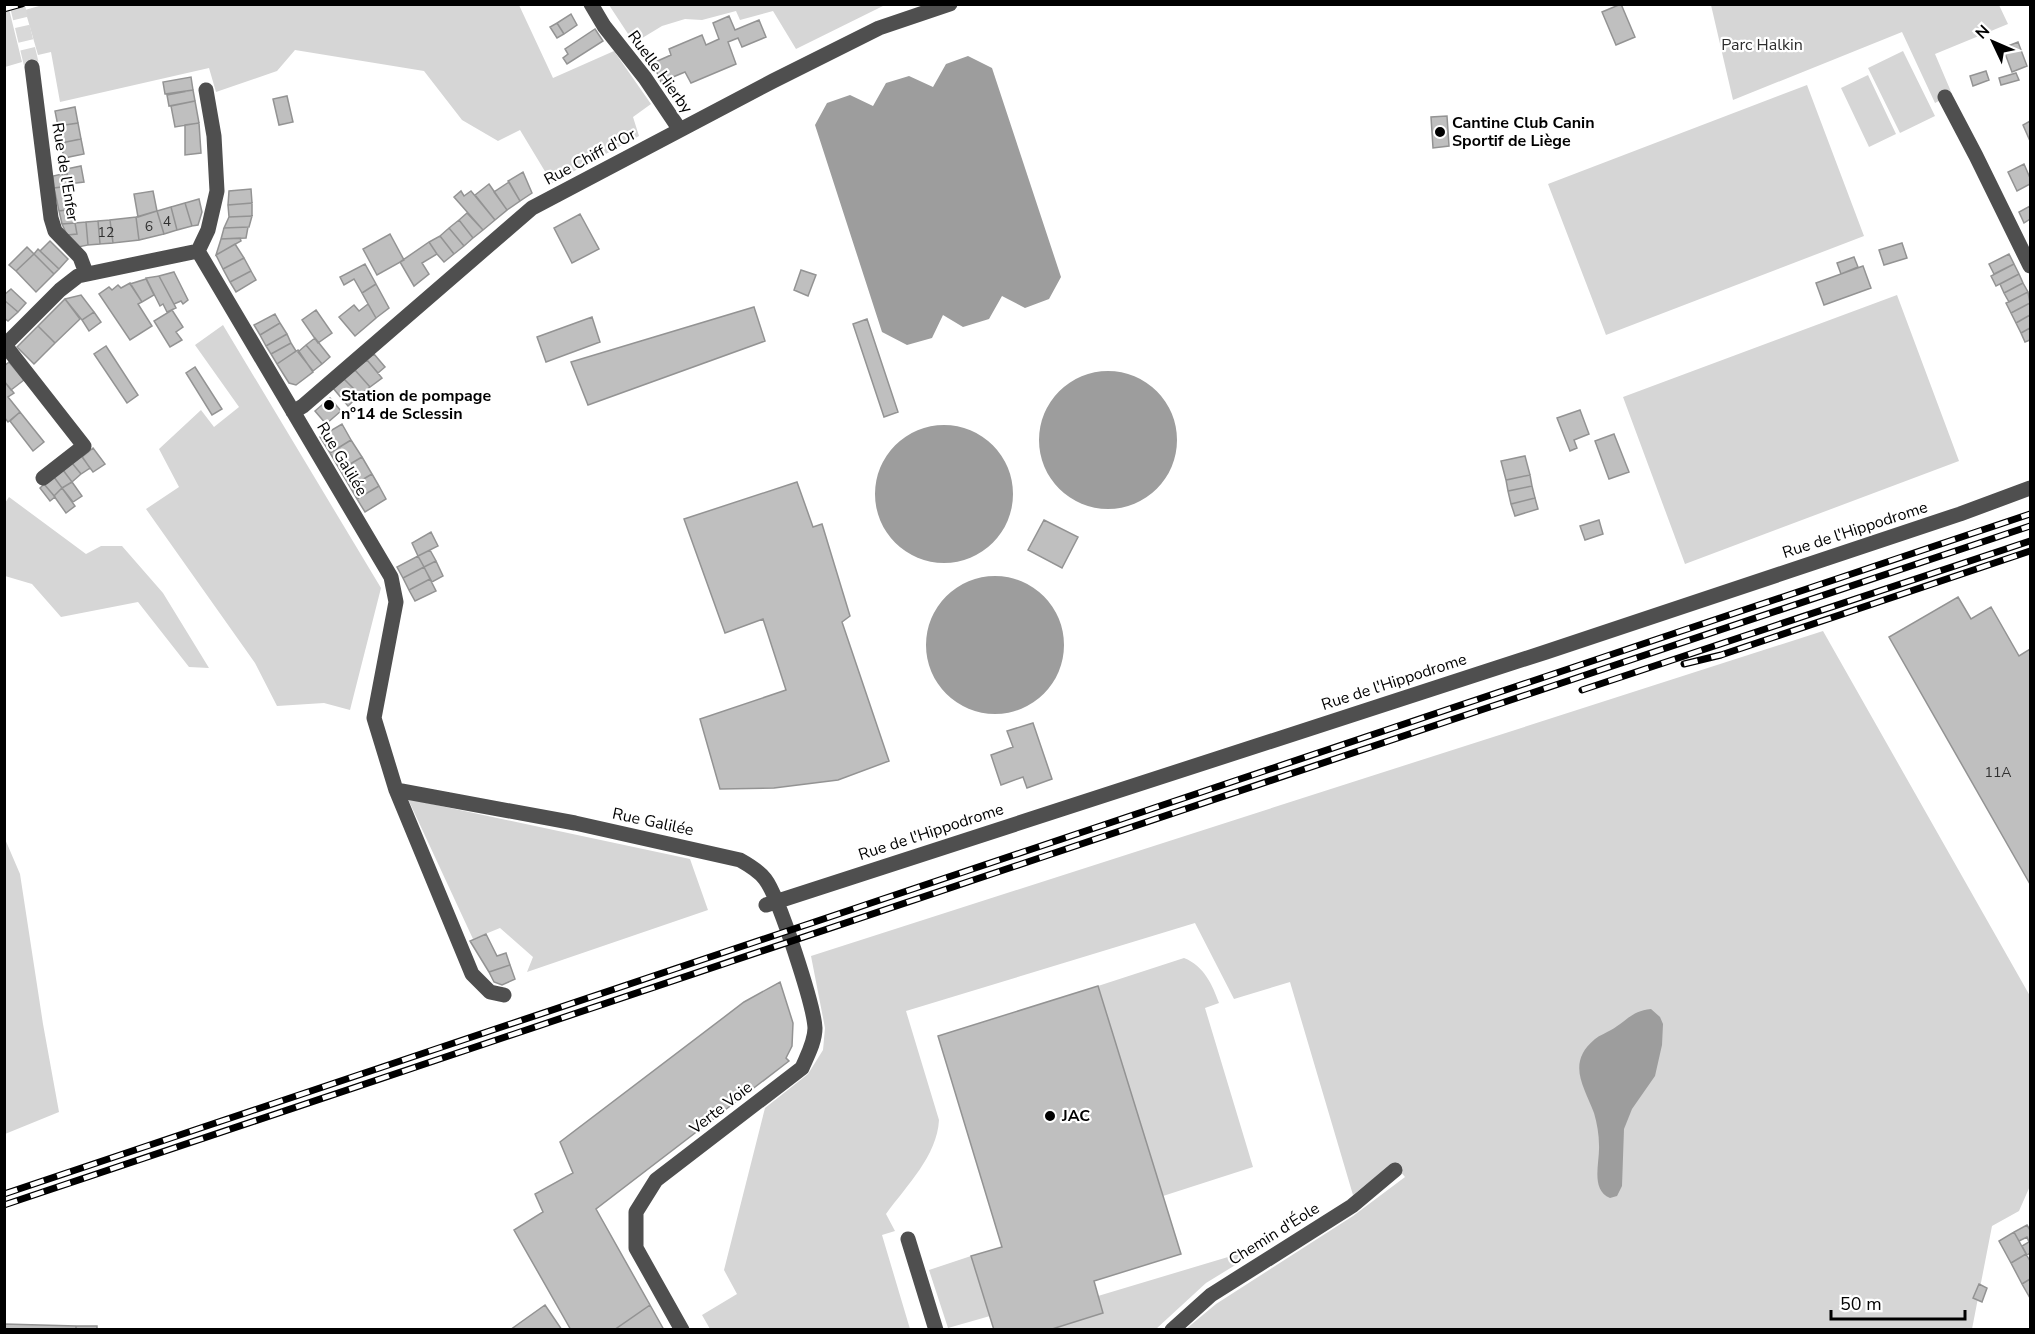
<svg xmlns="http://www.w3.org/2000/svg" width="2035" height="1334" font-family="'Nunito Sans',sans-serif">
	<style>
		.green { fill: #d6d6d6 }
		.water { fill: #9d9d9d }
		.building { fill: #bfbfbf; stroke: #939393; stroke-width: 1.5 }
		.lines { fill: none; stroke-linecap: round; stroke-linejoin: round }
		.minor-tunnel { stroke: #d9d9d9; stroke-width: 15; stroke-dasharray: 15 8; stroke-linecap: butt }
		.minor { stroke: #4f4f4f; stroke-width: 15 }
		.rail-casing { stroke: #000; stroke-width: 7 }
		.rail { stroke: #fff; stroke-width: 4.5; stroke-dasharray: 14; stroke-linecap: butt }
		.poi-dot { fill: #000; stroke: #fff; stroke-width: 2 }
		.labels { text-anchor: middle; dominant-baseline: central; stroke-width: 4.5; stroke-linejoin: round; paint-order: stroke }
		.number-label { font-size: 14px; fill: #303030 }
		.park-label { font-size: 16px; fill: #2d2d2d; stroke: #fff }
		.street-label { font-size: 16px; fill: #000; stroke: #fff }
		.poi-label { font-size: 16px; font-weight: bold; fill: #000; stroke: #fff; text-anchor: start }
	</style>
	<rect width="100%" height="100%" fill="#fff"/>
	<path class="green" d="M5,4L8,5L22,62L5,67Z
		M46,4L519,5L553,78L614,51L651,104L633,117L639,136L552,183L520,130L498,141L462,120L424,71L295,50L277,71L216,92L209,68L60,102L51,52L38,55L25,10Z
		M609,5H885L796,49L773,11L740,20L736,11L702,20L685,19L662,26L634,43Z
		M1711,5H1999L2008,24L1935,54L1952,94L1935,103L1902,32L1733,100Z
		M1903,51L1935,116L1900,133L1868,68Z
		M1868,75L1896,134L1869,147L1841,88Z
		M1807,85L1864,236L1606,335L1548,184Z
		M1897,295L1959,461L1685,564L1623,397Z
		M223,325L381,588L350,710L324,703L277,706L255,663L146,509L179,487L159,449L201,410L214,427L239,407L195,345Z
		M9,497L86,554L101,546H122L163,593L209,668L189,667L138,602L61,617L32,584L5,576V503Z
		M1823,631L2030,996V1186L2019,1211L1992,1226L1972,1329H1186L1216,1304L1353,1216L1405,1177L1393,1163L1353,1195L1290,982L1234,999L1195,923L906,1011L939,1120C937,1156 907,1185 886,1214L895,1231L882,1235L910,1329H710L702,1315L737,1294L724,1270L765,1108L808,1074L823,1050L825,1028L811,956Z
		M408,799L690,859L708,910L527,972L533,957L500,928L473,939Z
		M5,839L20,874L43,1024L59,1112L5,1134Z
		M1184,958C1204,966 1212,984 1219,1003L1205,1008L1253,1167L1163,1196L1098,986Z
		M1268,1245L1206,1283L1156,1329L1049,1330L1103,1313L1098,1296Z
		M971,1256L990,1316L948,1328L929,1270Z"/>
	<path class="water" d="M968,56L992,68L1061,277L1049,299L1025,308L1002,296L989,319L963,327L943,315L932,338L907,345L882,332L815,125L827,103L850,95L873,106L886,83L909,76L933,87L946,64Z
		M1039 440a69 69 0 1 1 138 0a69 69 0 1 1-138 0Z
		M875 494a69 69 0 1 1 138 0a69 69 0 1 1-138 0Z
		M926 645a69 69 0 1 1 138 0a69 69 0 1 1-138 0Z
		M1651,1009L1660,1017L1663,1024L1662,1045L1655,1076L1632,1109L1624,1129L1622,1186L1617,1196L1610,1198C1590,1190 1600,1162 1599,1145C1599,1135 1597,1123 1594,1113C1584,1086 1566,1063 1595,1039C1600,1035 1606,1033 1611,1030C1627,1021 1631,1011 1651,1009Z"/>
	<path class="building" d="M1621,4L1635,37L1616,45L1602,12Z
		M571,14L577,25L564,34L557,23Z
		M729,16L735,30L759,20L766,37L742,47L738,38L728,42L736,64L691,83L685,72L661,82L653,63L671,55L669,49L702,35L706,45L719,39L713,23Z
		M557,23L564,34L557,38L550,27Z
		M595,29L603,41L567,64L563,58L568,54L565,49Z
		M2018,42L2027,66L2012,72L2003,48Z
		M1986,71L1989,80L1973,86L1970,76Z
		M2016,73L2019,80L2001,85L1999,78Z
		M191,77L193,90L165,94L163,82Z
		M193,90L195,101L169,106L167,95Z
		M287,96L293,122L279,125L273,99Z
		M195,101L199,123L175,127L171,106Z
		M75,107L78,123L58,126L55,111Z
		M1447,116L1449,146L1433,148L1431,117Z
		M2030,121V141L2023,125Z
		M78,123L81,139L61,143L58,126Z
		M199,123L201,153L185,155V125Z
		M81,139L84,154L64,158L61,143Z
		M2024,164L2030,178V184L2017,191L2008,172Z
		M81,166L84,182L68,184L66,169Z
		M523,172L532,193L520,201L508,181Z
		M67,173L69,186L54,188L53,176Z
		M509,182L520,201L507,210L494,192Z
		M489,184L507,210L495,220L475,195Z
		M69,186L73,209L59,211L54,188Z
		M251,189L252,203L228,205L229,191Z
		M153,191L157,211L138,217L134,194Z
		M461,191L464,196L471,191L495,220L483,230L454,197Z
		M199,199L202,212L198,225L192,226L185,203Z
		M185,203L192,226L177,230L171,207Z
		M252,203V216L229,217L228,205Z
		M2030,206V219L2024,223L2019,212Z
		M171,207L177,230L164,234L157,211Z
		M73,209L75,223L62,224L59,211Z
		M157,211L164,234L139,240L136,217Z
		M467,213L483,230L473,238L459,220Z
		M580,214L599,249L572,263L554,228Z
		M252,216L249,227L224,228L229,217Z
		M136,217L139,240L113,243L110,220Z
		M110,220L113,243L100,244L98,221Z
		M459,220L473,238L464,246L449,228Z
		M98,221L100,244L88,245L86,222Z
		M86,222L88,245L78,247L67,235L77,234L75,223Z
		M75,223L77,234L67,235L62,224Z
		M248,227L246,238L221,239L224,228Z
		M449,228L464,246L454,254L440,236Z
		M390,234L404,260L377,275L363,249Z
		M440,236L454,254L444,262L437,254L429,242Z
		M240,238L241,241L216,255L221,239Z
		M50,241L68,259L59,269L40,251Z
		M429,242L437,254L422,263L429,274L414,286L400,262Z
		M1902,243L1907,258L1884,265L1879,250Z
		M235,244L244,258L223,269L216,255Z
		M27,247L34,254L16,271L9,265Z
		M38,249L59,269L54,274L34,254Z
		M34,254L54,274L36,292L16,271Z
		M2009,254L2014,264L1994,274L1989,264Z
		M1854,257L1858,267L1841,274L1837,263Z
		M244,258L251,271L230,282L223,269Z
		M365,264L376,284L362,293L354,279L344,285L340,277Z
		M2014,264L2019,274L1996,286L1991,276Z
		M1863,266L1871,288L1824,305L1816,283Z
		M801,270L816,275L808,296L794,290Z
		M251,271L256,280L236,292L230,282Z
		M174,272L188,300L183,304L181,301L174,304L159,276Z
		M2019,274L2023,283L2004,293L2000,284Z
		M159,276L176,308L167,312L163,304L160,306L146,278Z
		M146,279L154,295L142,302L130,284Z
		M130,283L142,302L138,304L152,326L130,340L99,294L109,287L112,290L118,285L121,288Z
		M2023,283L2028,292L2009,302L2004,293Z
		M376,284L389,308L376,318L362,293Z
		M11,289L26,303L18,312L4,300V295Z
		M2028,292L2030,303L2011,313L2006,303Z
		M81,295L94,312L82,320L65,299Z
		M65,299L80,319L55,343L38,326Z
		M4,300L18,312L8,321L4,318Z
		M2030,303V315L2016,323L2011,313Z
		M368,304L376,318L355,336L339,317L354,305L359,311Z
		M754,307L765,341L588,405L571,362Z
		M172,310L183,327L176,332L182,340L170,347L154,321Z
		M316,310L332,333L318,343L302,320Z
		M94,312L101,322L89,331L82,320Z
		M275,314L280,323L260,335L254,325Z
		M2030,315V328L2021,333L2016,323Z
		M592,317L600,342L546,362L537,337Z
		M867,319L898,412L884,417L853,324Z
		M280,323L287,334L266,346L260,335Z
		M38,326L55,343L34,364L17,347Z
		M2030,328V340L2025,342L2021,333Z
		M287,334L291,343L271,354L266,346Z
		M315,338L330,357L322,364L306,345Z
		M291,343L296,351L277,364L271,354Z
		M306,345L322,364L313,371L298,352Z
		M106,346L138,395L127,403L94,354Z
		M298,350L313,372L296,385L289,383L277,364Z
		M374,354L385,367L378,373L367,360Z
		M367,360L382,378L370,387L355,370Z
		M9,362L24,380L11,390L4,381V366Z
		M195,367L222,409L212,415L186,373Z
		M355,370L370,387L360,395L344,379Z
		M344,379L360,395L348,406L333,388Z
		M4,381L14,393L8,397L20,412L8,422L4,417Z
		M330,398L341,411L326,424L315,411Z
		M1580,410L1589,434L1574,440L1577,448L1570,451L1557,418Z
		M20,412L44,442L33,451L10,421Z
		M342,424L351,440L330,453L320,437Z
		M1614,434L1629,472L1609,479L1595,441Z
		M351,440L362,457L340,470L330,453Z
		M93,448L105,464L93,472L82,457Z
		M81,455L90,468L81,474L72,463Z
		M1525,456L1530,475L1506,480L1501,461Z
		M362,457L372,474L350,487L340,470Z
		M72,463L81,474L72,482L63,470Z
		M63,470L72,482L62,488L54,477Z
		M372,474L379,486L357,499L350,487Z
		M1530,475L1532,486L1508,491L1506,480Z
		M54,477L62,488L54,496L44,484Z
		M72,482L82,496L73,502L62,488Z
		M797,482L813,527L822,524L850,616L842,622L889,761L838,780L774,788L720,789L700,719L786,690L763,619L725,633L684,519Z
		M44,484L55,497L50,501L40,488Z
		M379,486L386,499L365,512L357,499Z
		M1532,486L1535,498L1511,504L1508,491Z
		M62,488L75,506L66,513L54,496Z
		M1535,498L1538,509L1515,516L1511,504Z
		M1044,520L1078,537L1062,568L1028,550Z
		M1599,520L1603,534L1585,540L1580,526Z
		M431,532L438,546L418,556L412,543Z
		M430,550L436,561L424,567L418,556Z
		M418,556L424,567L403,578L397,567Z
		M436,561L443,576L432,582L424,567Z
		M424,567L430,579L409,590L403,578Z
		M430,579L436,591L415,601L409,590Z
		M1958,597L1971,619L1991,607L2019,656L2030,649V884L1889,637Z
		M1033,723L1052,779L1027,788L1023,777L1001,785L991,755L1013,747L1007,731Z
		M486,934L497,956L506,953L510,965L489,972L470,941Z
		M510,965L515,979L502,985L494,982L489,972Z
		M780,982L793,1023L792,1046L786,1058L789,1061L596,1209L650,1305L614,1330H571L514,1230L543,1212L535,1194L573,1173L560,1142L744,1002Z
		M1098,986L1181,1254L1094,1281L1103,1313L1049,1330H994L971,1256L1002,1247L938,1036Z
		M2027,1225L2030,1230V1253L2027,1255L2022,1246L2029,1242L2027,1237L2019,1241L2014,1232Z
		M2014,1232L2026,1254L2011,1263L1999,1241Z
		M2026,1254L2030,1261V1279L2022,1284L2011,1263Z
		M2030,1279V1298L2022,1284Z
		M1979,1284L1987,1288L1982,1302L1973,1298Z
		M545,1305L562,1330H510Z
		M650,1305L664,1330H614Z
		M4,1324L76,1326V1330H4Z
		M76,1326H97V1330H76Z"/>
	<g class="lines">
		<path class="minor-tunnel" d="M17,4L32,67"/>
		<path class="minor" d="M591,4L604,26L645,78L680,130
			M32,67L51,218L55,231L80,257L86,273
			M1945,97L1976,156L2030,266
			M198,251L391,577L396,602L374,718L396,790L472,974L490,992L504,995
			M198,251L208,230L217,191L214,136L206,90
			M5,345L84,446L43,478
			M4,346L60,290L78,276L198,251
			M293,412L303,406L532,208L773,81L879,28L950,4
			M396,790L575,823L740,860C749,865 759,871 765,879C779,897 814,1006 815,1028C815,1042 807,1056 802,1068L656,1180L636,1212V1248L682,1330
			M766,905L1546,652L1960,514L2030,488
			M908,1239L936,1330
			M1172,1330L1211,1295L1352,1206L1395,1170"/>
		<defs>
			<path id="rail" d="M4,9L22,4
				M1684,664L1721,655L2030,551
				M1582,690L2030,541
				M4,1194L2030,514
				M4,1205L2030,526"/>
		</defs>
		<use href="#rail" class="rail-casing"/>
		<use href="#rail" class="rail"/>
	</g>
	<g class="poi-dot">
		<circle cx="1440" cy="132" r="6"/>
		<circle cx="329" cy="405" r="6"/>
		<circle cx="1050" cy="1116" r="6"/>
	</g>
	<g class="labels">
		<g class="number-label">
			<text x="167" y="221">4</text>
			<text x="149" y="226">6</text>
			<text x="106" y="232">12</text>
			<text x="1998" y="772">11A</text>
		</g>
		<g class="park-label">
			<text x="1762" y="45">Parc Halkin</text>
		</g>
		<g class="street-label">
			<text transform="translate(660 72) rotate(54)">Ruelle Hierby</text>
			<text transform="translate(590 157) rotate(-28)">Rue Chiff d'Or</text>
			<text transform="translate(65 172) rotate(81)">Rue de l'Enfer</text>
			<text transform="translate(342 459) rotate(59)">Rue Galilée</text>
			<text transform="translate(1855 530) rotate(-18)">Rue de l'Hippodrome</text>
			<text transform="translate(1394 682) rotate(-18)">Rue de l'Hippodrome</text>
			<text transform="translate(653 822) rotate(12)">Rue Galilée</text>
			<text transform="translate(931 832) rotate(-18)">Rue de l'Hippodrome</text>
			<text transform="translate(721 1108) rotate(-38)">Verte Voie</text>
			<text transform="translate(1274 1234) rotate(-32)">Chemin d'Éole</text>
		</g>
		<g class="poi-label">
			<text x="1452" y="123">Cantine Club Canin<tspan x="1452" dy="18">Sportif de Liège</tspan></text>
			<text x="341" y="396">Station de pompage<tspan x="341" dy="18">n°14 de Sclessin</tspan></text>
			<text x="1062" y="1116">JAC</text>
		</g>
	</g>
	<rect width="2035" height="1334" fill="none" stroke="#000000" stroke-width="12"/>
	<g transform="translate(1993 42) rotate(314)" stroke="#ffffff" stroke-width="4.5" paint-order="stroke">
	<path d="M0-4.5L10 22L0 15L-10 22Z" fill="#000000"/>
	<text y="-9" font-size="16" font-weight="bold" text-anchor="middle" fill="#000000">N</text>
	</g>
	<path d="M1831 1310v9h134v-9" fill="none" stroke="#000000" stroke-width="3"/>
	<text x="1840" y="1310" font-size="18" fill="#000000" stroke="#ffffff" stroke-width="4.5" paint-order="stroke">50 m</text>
</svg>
